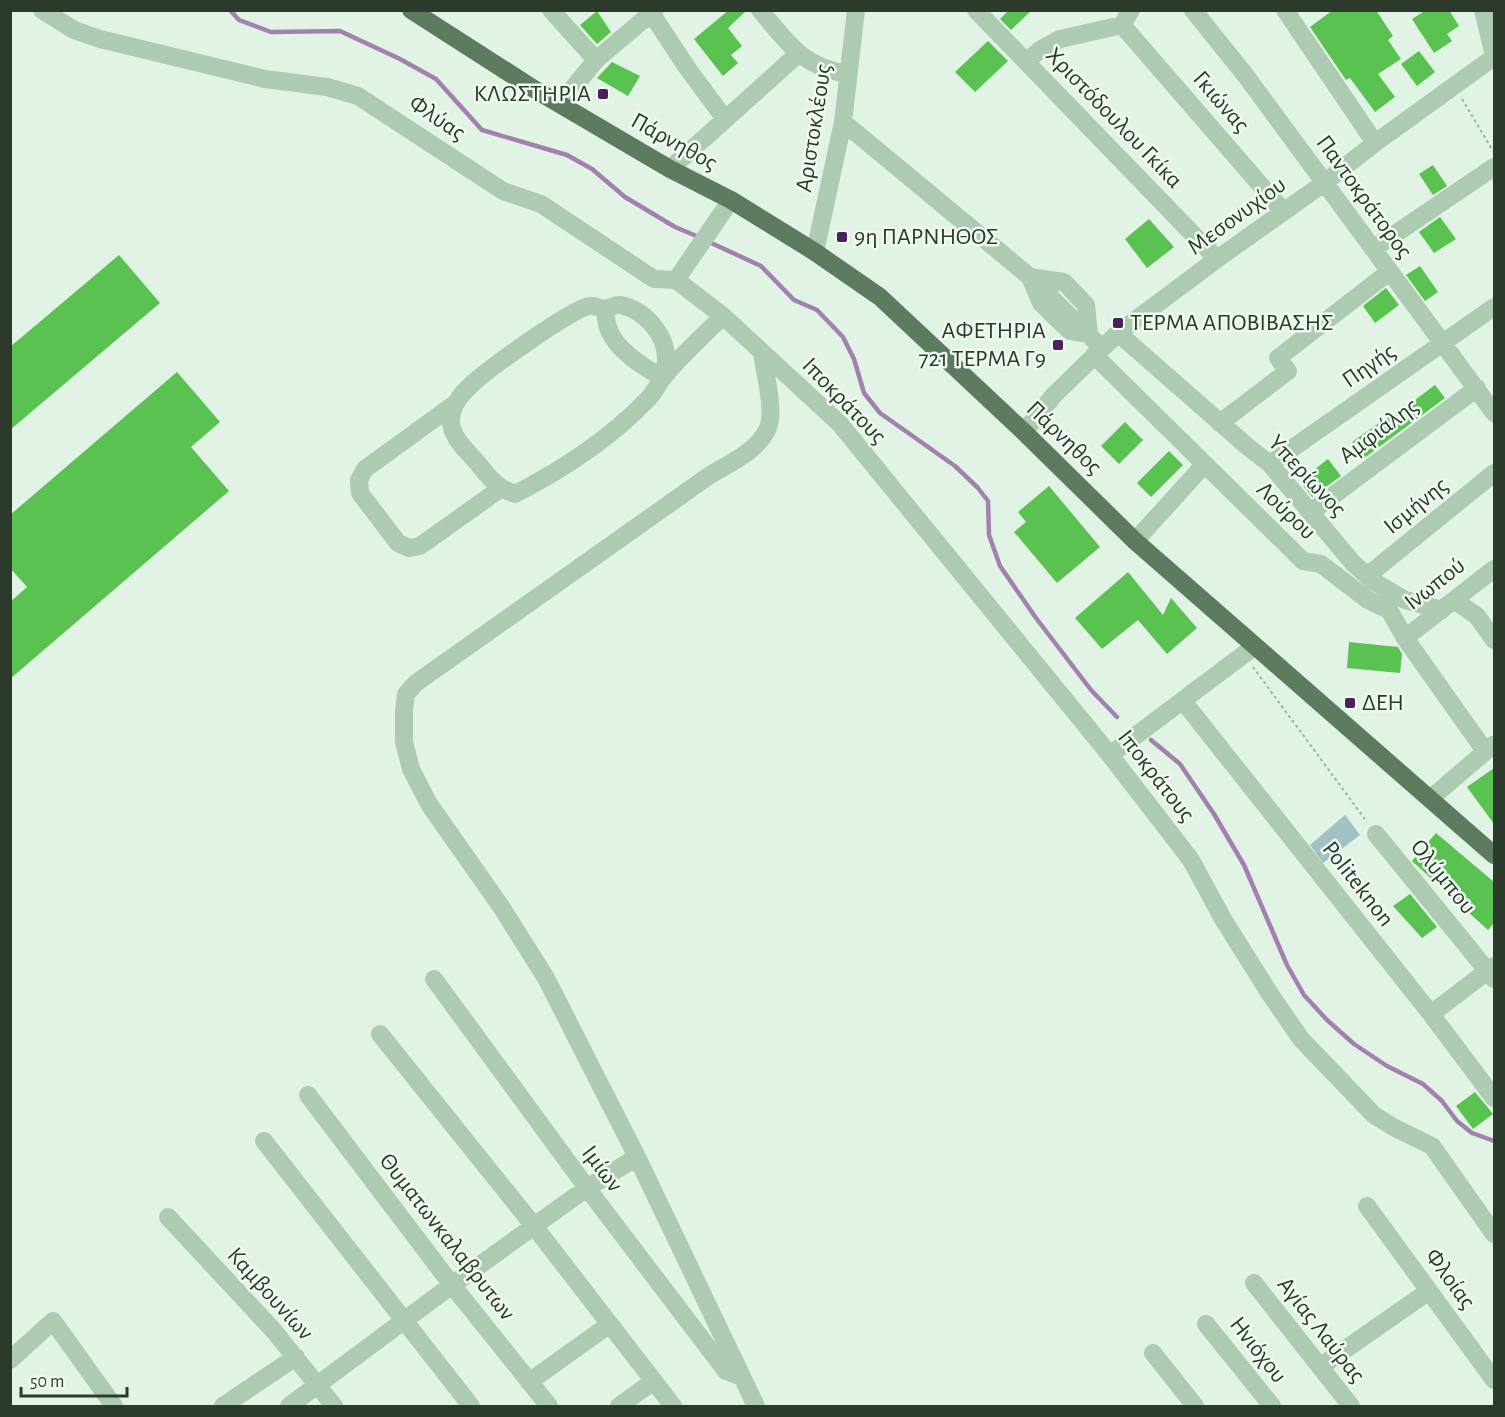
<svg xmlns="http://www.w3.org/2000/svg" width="1505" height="1417" font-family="'Alegreya Sans',sans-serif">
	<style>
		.green { fill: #a1c2c2 }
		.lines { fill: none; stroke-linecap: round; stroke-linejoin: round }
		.stream { stroke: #a281af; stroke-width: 4.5 }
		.building { fill: #59c250 }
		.path { stroke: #97b79b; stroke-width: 2; stroke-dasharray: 3 3; stroke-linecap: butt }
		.minor { stroke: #adcbb1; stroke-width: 18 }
		.major { stroke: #5d7b5e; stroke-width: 18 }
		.poi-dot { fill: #4c225b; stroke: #eefaf1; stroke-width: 2 }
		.labels { text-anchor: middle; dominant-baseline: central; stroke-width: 5; stroke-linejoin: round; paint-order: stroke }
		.poi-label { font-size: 24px; fill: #2c3a2b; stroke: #eefaf1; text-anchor: start }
		.street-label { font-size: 24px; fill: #2c3a2b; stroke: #eefaf1 }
	</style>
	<rect width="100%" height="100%" fill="#e1f3e5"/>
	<path class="green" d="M1345,815L1360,835L1323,863L1310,845Z"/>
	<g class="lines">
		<path class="stream" d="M230,10L239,20L271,32L340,31L400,59L436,79L482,130L567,155L592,169L625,197L675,227L699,237
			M707,241L761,266L794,300L817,310L843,337L854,359L864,393L880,413L955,466L978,488L988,501L989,535L1000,566L1036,618L1091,690L1117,717
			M1151,740L1180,764L1214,814L1244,865L1287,965L1304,995L1327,1020L1354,1044L1387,1066L1423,1084L1442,1101L1457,1121L1472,1133L1494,1141"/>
	</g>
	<path class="building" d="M729,10H747L728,28L742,46L731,55L738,63L723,76L694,39Z
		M1009,10H1032L1011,30L1000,19Z
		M1333,10H1376L1393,36L1388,40L1401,59L1378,74L1395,97L1375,112L1350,78L1346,80L1310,27Z
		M1426,10H1449L1459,26L1447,34L1452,41L1434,53L1412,19Z
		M597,11L611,32L597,44L580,25Z
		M988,41L1008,61L975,92L955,72Z
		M1419,51L1435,72L1417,86L1401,64Z
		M612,62L640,76L628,96L597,78Z
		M1433,165L1447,186L1433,195L1419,174Z
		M1440,217L1456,239L1434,253L1419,232Z
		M1149,219L1174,247L1147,268L1125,239Z
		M119,255L160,303L10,430V347Z
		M1420,266L1438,292L1425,301L1406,275Z
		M1386,288L1399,305L1375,323L1363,306Z
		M177,372L220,422L191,447L229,491L10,679V602L27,587L10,568V515Z
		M1435,385L1445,398L1363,459L1352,442L1389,416L1390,419Z
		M1125,422L1143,440L1119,464L1101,446Z
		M1169,451L1183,465L1151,497L1137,483Z
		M1328,459L1341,476L1312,497L1303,486L1314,478L1310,473Z
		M1049,486L1100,547L1057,583L1014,532L1026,522L1018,512Z
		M1128,572L1163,615L1171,598L1197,628L1167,654L1138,620L1102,649L1075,618Z
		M1349,642L1398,647L1402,654L1400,673L1347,668Z
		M1494,768V824L1467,787Z
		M1436,833L1494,882V923L1488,930L1412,861Z
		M1410,894L1437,927L1422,938L1393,906Z
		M1475,1092L1493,1114L1473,1129L1456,1106Z"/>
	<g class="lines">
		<path class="path" d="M1462,99L1493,151
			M1253,667L1367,822"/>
		<path class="minor" d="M42,10L74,30L100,39L265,79L327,87L358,96L503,191L541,204L654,279L676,280L723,316L840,424L1110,755L1191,860L1223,919L1270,994L1301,1039L1374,1115L1393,1127L1432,1146L1494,1234
			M551,10L596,60
			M649,10L688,69L725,119
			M760,10C789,44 801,66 847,74
			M976,10L1217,259
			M1193,10L1246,76L1494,413
			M1285,10L1375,143
			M1483,10L1494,56
			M1122,25L1283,211
			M1027,61L1040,50L1060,39L1122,25L1131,10
			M560,104L596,60L655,10
			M843,122L1030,277L1102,348
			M670,169L798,54
			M1373,249L1494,167
			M815,252L843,122L856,10
			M1030,277L1064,282L1086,305L1089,334L1070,331L1055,317L1041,303Z
			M676,280L731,200
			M606,309C602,342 638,364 663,378
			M1118,333L1248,447L1270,464L1353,563L1373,581L1405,600L1442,610
			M1094,355L1303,561L1321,564L1368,600L1389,610L1405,638L1485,751
			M663,378C664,372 666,366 666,360C667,335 644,309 620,305C614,304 610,309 603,309C599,308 594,305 590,306C575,306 484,372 470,386C460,395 451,408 451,421C451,436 465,449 474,459C488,475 494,487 515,494C562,470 609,439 646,401C653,395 657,386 662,379C680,356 703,336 723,316
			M456,403L365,469L359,480L360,493L398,543L409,548L420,546L500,489
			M1220,423L1288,371L1278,358L1389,272
			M1024,432L1054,395L1118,333L1217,259L1324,183L1375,143L1494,57
			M1270,464L1494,307
			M1311,512L1477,388
			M1135,541L1204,465
			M1367,576L1494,473
			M1454,600L1477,616L1494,640
			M1405,638L1494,569
			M1183,701L1431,1014L1494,1098
			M1110,755L1255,646
			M1430,799L1493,745
			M1376,834L1494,979
			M434,979L587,1188L726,1371L742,1377
			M1431,1014L1494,966
			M380,1034L534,1226L673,1406
			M308,1095L452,1285L549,1406
			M264,1141L471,1406
			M1367,1206L1494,1380
			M168,1217L274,1331L334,1406
			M1254,1283L1351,1406
			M1206,1324L1272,1406
			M1153,1353L1195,1406
			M10,1360L53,1321L114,1406
			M1320,1367L1429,1291
			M529,1382L610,1324
			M223,1406L296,1357
			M289,1406L452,1285L587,1188L637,1157
			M619,1406L654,1381
			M756,1406L637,1157L546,978L502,908L429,804L411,769L404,742V711L406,694L416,683L710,475C730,463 758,451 768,428C775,411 765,373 762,354"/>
		<path class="major" d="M411,10L534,89L670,169L731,200L815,252L880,297L1024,432L1135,541L1494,855"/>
	</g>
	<g class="poi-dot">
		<rect x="597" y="88" width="12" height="12" rx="3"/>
		<rect x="836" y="231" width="12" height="12" rx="3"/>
		<rect x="1112" y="317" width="12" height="12" rx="3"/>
		<rect x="1052" y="339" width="12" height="12" rx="3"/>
		<rect x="1344" y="697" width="12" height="12" rx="3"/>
	</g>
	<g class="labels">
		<g class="poi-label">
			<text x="591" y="94" text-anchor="end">ΚΛΩΣΤΗΡΙΑ</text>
			<text x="854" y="237">9η ΠΑΡΝΗΘΟΣ</text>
			<text x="1130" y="323">ΤΕΡΜΑ ΑΠΟΒΙΒΑΣΗΣ</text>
			<text x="1046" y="331" text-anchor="end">ΑΦΕΤΗΡΙΑ<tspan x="1046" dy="28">721 ΤΕΡΜΑ Γ9</tspan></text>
			<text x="1362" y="703">ΔΕΗ</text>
		</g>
		<g class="street-label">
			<text transform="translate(1221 102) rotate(49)">Γκιώνας</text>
			<text transform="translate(437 118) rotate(34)">Φλύας</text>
			<text transform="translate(1114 118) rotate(46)">Χριστόδουλου Γκίκα</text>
			<text transform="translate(814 128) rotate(-81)">Αριστοκλέους</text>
			<text transform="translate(674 142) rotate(29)">Πάρνηθος</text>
			<text transform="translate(1364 197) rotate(54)">Παντοκράτορος</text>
			<text transform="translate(1237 216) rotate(-36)">Μεσονυχίου</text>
			<text transform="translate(1369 366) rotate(-35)">Πηγής</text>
			<text transform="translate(844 401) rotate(46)">Ιποκράτους</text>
			<text transform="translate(1379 431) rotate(-37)">Αμφιάλης</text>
			<text transform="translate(1064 438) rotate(44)">Πάρνηθος</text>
			<text transform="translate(1307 476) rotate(47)">Υπερίωνος</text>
			<text transform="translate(1416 506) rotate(-39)">Ισμήνης</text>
			<text transform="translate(1286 511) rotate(44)">Λούρου</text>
			<text transform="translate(1435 584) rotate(-38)">Ινωπού</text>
			<text transform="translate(1156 776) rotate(52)">Ιποκράτους</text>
			<text transform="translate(1443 877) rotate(51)">Ολύμπου</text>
			<text transform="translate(1358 884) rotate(52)">Politeknon</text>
			<text transform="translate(602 1169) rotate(53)">Ιμίων</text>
			<text transform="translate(447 1237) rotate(52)">Θυματωνκαλαβρυτων</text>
			<text transform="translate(1450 1279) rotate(54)">Φλοίας</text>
			<text transform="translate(270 1294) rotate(48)">Καμβουνίων</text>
			<text transform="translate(1321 1330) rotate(52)">Αγίας Λαύρας</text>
			<text transform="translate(1258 1350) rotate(52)">Ηνιόχου</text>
		</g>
	</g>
	<rect width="1505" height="1417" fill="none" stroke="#2c3a2b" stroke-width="24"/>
	<path d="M21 1387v9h106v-9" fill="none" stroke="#2c3a2b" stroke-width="3"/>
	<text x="30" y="1387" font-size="18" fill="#2c3a2b" stroke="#eefaf1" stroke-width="4.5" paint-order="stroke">50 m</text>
</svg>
